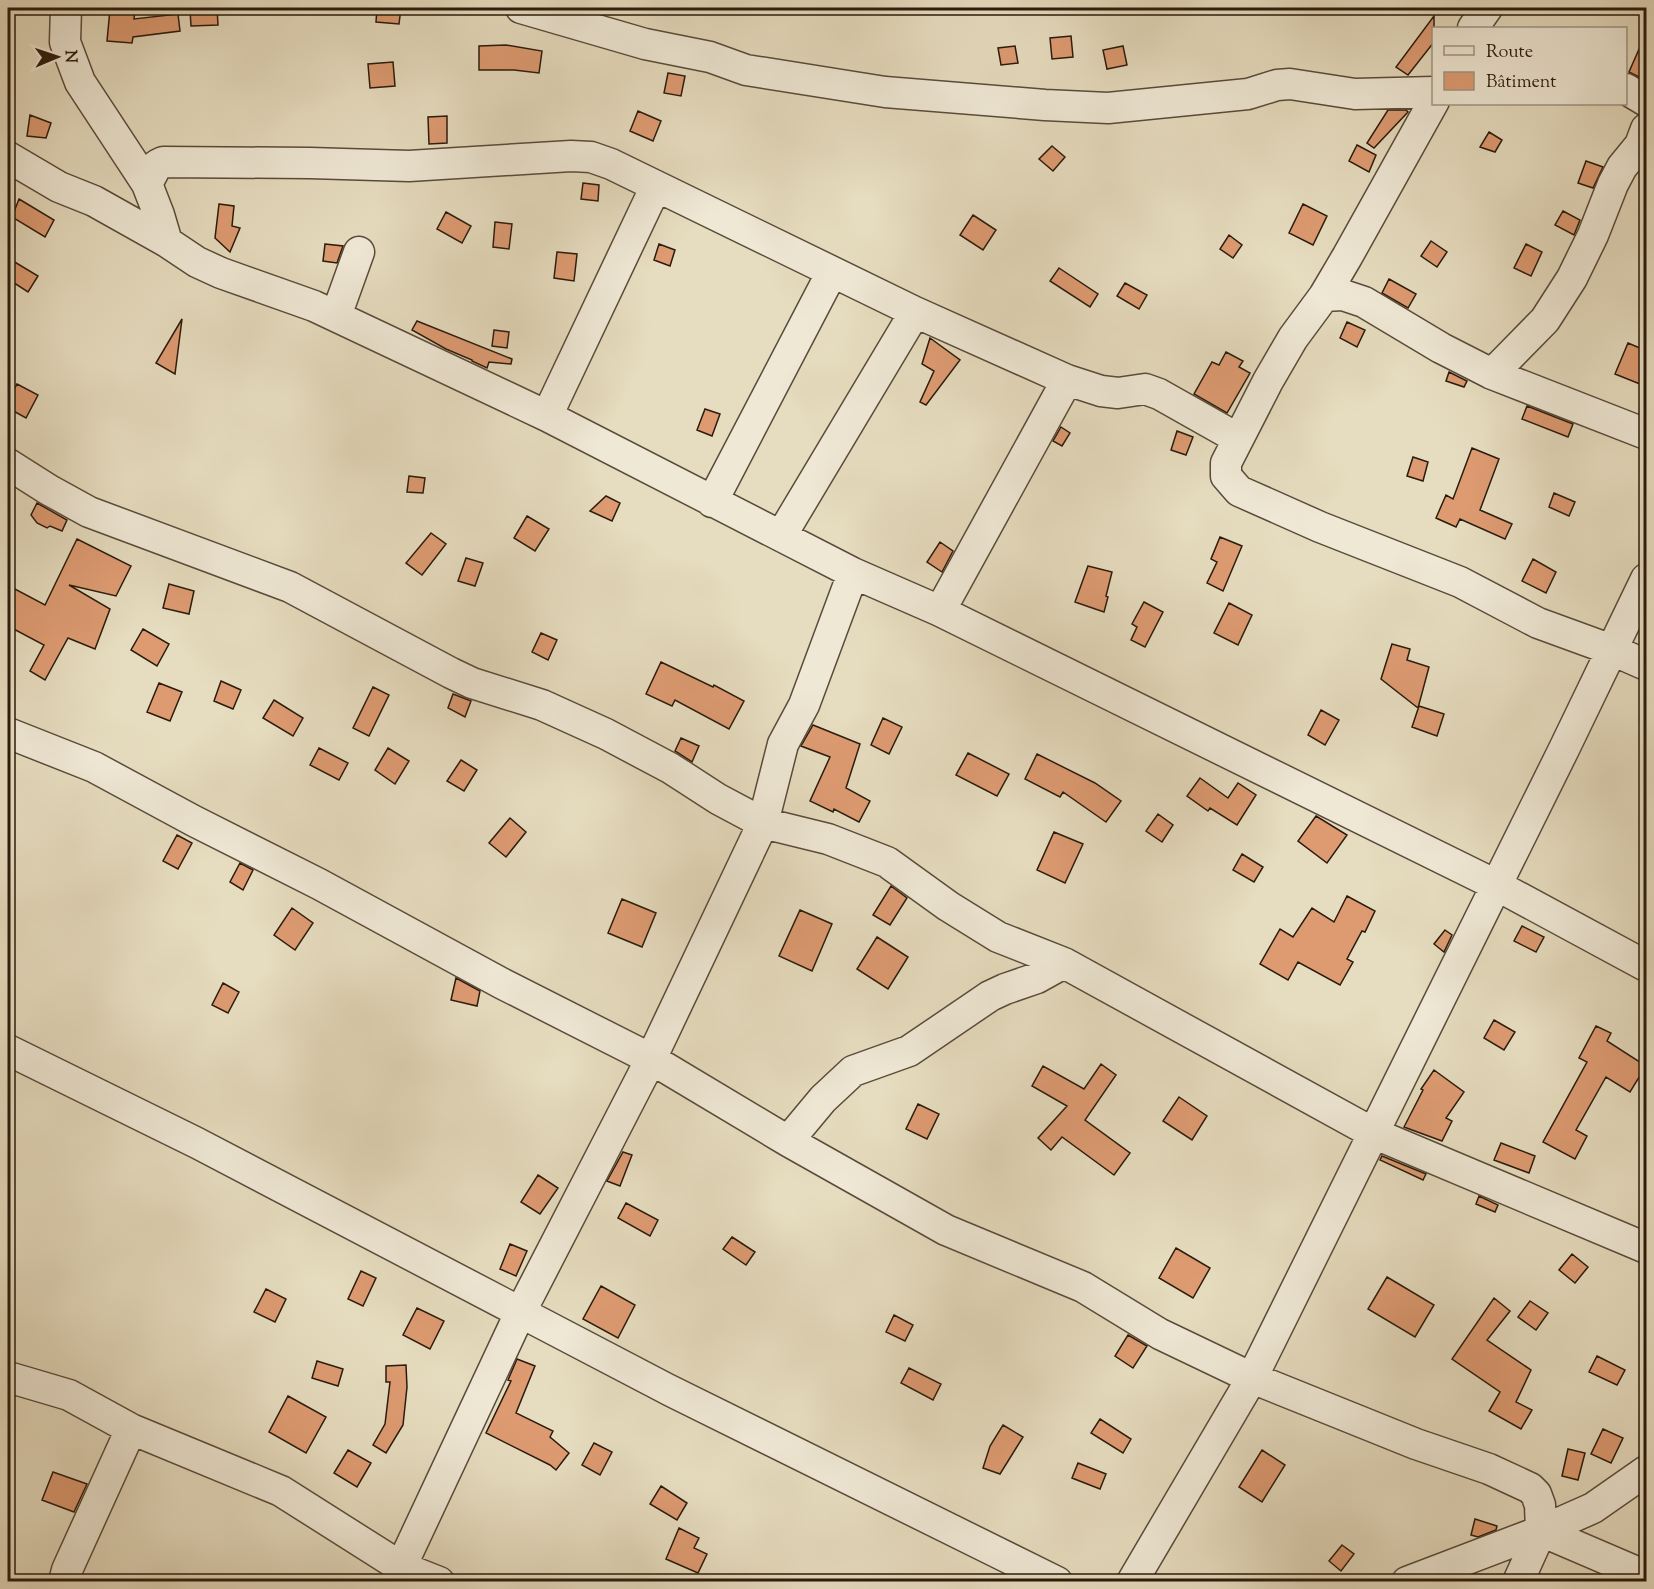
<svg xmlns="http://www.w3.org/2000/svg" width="1654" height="1589" font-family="'Sorts Mill Goudy',serif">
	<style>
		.building { fill: #de9b72; stroke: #2a1b0d; stroke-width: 1.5 }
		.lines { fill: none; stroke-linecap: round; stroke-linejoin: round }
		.minor-casing { stroke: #594b3a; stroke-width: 33 }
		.minor { stroke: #efe8d5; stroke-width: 30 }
	</style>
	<rect width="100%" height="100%" fill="#e6dcbf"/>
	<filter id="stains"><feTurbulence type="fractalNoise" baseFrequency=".00333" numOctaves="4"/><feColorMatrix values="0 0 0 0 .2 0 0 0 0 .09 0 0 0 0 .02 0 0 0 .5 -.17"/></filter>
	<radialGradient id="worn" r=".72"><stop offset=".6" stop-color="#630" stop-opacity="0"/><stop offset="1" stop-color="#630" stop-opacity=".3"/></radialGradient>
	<path class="building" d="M217,8L218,25L191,26L190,10Z
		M377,8H401L399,24L376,22Z
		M110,9L135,10L134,19L178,14L180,31L133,37L132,43L107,41Z
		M1434,16V42L1408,75L1396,67Z
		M1647,31V81L1629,72Z
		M1071,36L1073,57L1052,59L1050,38Z
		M506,45L542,51L539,73L514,70H479V46Z
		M1015,46L1018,63L1001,65L998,48Z
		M1123,46L1127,65L1107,69L1103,50Z
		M393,62L395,86L370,88L368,64Z
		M668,73L685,76L681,96L664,93Z
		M1388,110H1406L1408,112L1374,148L1367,143Z
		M638,111L661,121L653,141L630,131Z
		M30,115L51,123L46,138L27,136Z
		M447,116V143L429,144L428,117Z
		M1489,132L1502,140L1495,152L1480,147Z
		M1357,145L1376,155L1369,172L1349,161Z
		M1052,146L1065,157L1053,171L1039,159Z
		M1586,161L1603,167L1593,188L1578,183Z
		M583,183L599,185L598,201L581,199Z
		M19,199L54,220L45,237L12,217Z
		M219,204L234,206L232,226L240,228L230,252L215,238Z
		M1303,204L1327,216L1313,245L1289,233Z
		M1563,211L1580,220L1574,235L1555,225Z
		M446,212L471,226L462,243L437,229Z
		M973,215L996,230L983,250L960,235Z
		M495,222L512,224L509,249L493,247Z
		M1229,235L1242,245L1233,258L1220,249Z
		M1431,241L1447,252L1437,267L1421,256Z
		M325,244L343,246L337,263L323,261Z
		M659,244L675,250L670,266L654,260Z
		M1526,244L1542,252L1531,276L1514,268Z
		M557,252L577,254L574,281L554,278Z
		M8,258L38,276L28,292L8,279Z
		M1059,268L1098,294L1090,307L1050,281Z
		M1389,279L1416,294L1408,308L1382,293Z
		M1125,283L1147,295L1139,309L1117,296Z
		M182,319L175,374L156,363Z
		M417,321L512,359L511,364L489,362L487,368L472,361V360L446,349L412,330Z
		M1347,322L1365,330L1357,347L1340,338Z
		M494,330L509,332L507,348L492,346Z
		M930,338L960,360L926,405L920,402L934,371L922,364Z
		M1628,343L1647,351V369L1640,384L1615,374Z
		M1226,352L1243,361L1239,367L1250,373L1227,413L1194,394L1212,362L1219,365Z
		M1449,372L1467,381L1464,387L1446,381Z
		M17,384L38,395L26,418L8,408V401Z
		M1527,406L1573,424L1568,437L1522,419Z
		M705,409L720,414L712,436L697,430Z
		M1061,427L1070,433L1062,446L1053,441Z
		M1177,431L1193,437L1186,455L1171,450Z
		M1472,448L1499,459L1480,510L1512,524L1505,539L1460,519L1456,527L1436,518L1446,495L1453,499Z
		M1413,457L1428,462L1423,481L1407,476Z
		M409,476L425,478L423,493L407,492Z
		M1554,493L1575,502L1569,516L1549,507Z
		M606,496L620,503L612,521L590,511Z
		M37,503L67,520L62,531L50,526L47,528L37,523L31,515Z
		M527,516L549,529L535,551L514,538Z
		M431,533L446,544L422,575L406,563Z
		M1220,537L1242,546L1223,591L1207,583L1217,562L1211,559Z
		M77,539L131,566L116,596L69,585L110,609L95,649L68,638L45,680L30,671L44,645L8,626V603L15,589L45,605Z
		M940,542L953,551L942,572L927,562Z
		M466,558L483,563L475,586L458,581Z
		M1533,559L1556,572L1546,593L1522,581Z
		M1088,566L1112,572L1106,596L1108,597L1104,612L1075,602Z
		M169,584L194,591L189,614L163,608Z
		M1144,602L1163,612L1145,647L1131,640L1137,627L1132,624Z
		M1229,603L1252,615L1238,645L1214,633Z
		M143,629L169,644L157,666L131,650Z
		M541,633L557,640L548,660L532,652Z
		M1392,644L1410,649L1407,660L1429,667L1418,708L1381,679Z
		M661,662L713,687L714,685L744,701L729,729L675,700L672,706L646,694Z
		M221,681L241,690L233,709L214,701Z
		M159,683L182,692L170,721L147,712Z
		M373,687L389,695L369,736L353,728Z
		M453,694L471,701L465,717L448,708Z
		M274,700L303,718L293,736L263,718Z
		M1419,706L1444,714L1437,736L1412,727Z
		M1321,710L1339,720L1325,745L1308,735Z
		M883,718L902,727L889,754L871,745Z
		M813,725L860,744L846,788L870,801L859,822L834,809L833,812L810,801L830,757L801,746Z
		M681,738L699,746L692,762L675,751Z
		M319,748L348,763L339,780L310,765Z
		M388,748L409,761L395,784L375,770Z
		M968,753L1009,774L997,796L956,775Z
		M1037,754L1095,783L1121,801L1106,822L1063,792L1060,797L1025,779Z
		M461,760L477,770L464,791L447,781Z
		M1200,778L1228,798L1238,783L1256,795L1237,825L1210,808L1208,811L1187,796Z
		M1158,814L1173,825L1162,842L1146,831Z
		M1316,816L1347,835L1327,863L1298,841Z
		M510,818L526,832L506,857L489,843Z
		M1054,832L1083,844L1065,883L1037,870Z
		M177,835L192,843L178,869L163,861Z
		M1242,854L1263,867L1254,882L1233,870Z
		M240,863L253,870L243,890L230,882Z
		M891,886L907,898L890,925L873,915Z
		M1347,896L1375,911L1365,932L1362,931L1347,959L1353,962L1340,985L1298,962L1288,980L1260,964L1280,929L1293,937L1312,908L1334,922Z
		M622,899L656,913L642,947L608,933Z
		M292,908L313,923L295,950L274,935Z
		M800,910L832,924L812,971L779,956Z
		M1522,926L1544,937L1536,952L1514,941Z
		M1445,930L1452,935L1444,952L1434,944Z
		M877,937L908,957L888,989L857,969Z
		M456,978L480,991L477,1006L451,1000Z
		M223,983L239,992L228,1013L212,1005Z
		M1494,1020L1515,1032L1504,1050L1484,1038Z
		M1596,1026L1611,1033L1607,1041L1646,1066L1630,1092L1606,1077L1576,1130L1587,1136L1575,1159L1543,1142L1587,1062L1579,1058Z
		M1101,1064L1116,1075L1085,1120L1130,1153L1114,1175L1062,1137L1051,1150L1038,1138L1067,1106L1032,1086L1043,1066L1084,1089Z
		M1434,1070L1464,1092L1446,1118L1452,1121L1442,1141L1404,1127L1423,1090L1421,1089Z
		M1179,1097L1207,1116L1192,1140L1163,1121Z
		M918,1104L939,1114L927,1139L906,1129Z
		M1501,1143L1535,1156L1529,1173L1494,1160Z
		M623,1152L632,1155L620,1186L607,1181Z
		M1382,1156L1426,1174L1423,1180L1380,1160Z
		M538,1175L558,1188L540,1214L521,1202Z
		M1479,1196L1498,1205L1495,1212L1476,1204Z
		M626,1203L658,1220L650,1236L618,1218Z
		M732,1237L755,1252L746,1265L723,1249Z
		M510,1244L527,1251L516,1276L500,1269Z
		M1176,1248L1210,1268L1193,1298L1159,1278Z
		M1572,1254L1588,1267L1575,1283L1559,1270Z
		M361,1271L376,1278L363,1306L348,1299Z
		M1387,1277L1434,1305L1415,1337L1368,1309Z
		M601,1286L635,1305L618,1338L583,1319Z
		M266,1289L286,1299L275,1322L254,1312Z
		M1494,1298L1510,1311L1487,1340L1531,1370L1516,1402L1532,1410L1521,1429L1489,1411L1500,1392L1452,1359Z
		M1530,1301L1548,1313L1536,1330L1518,1317Z
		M417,1308L444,1321L430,1349L403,1335Z
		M894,1315L913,1325L905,1341L886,1332Z
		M1128,1335L1147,1346L1133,1368L1115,1356Z
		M1597,1356L1625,1370L1617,1385L1589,1372Z
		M517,1359L535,1366L516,1413L553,1431L550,1437L569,1453L556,1470L550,1465L486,1433L511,1381L508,1380Z
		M317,1361L343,1369L338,1386L312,1378Z
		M406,1365L407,1387L403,1425L386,1453L373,1445L385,1424L390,1382H386V1366Z
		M909,1368L941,1384L933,1400L901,1383Z
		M288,1396L326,1417L306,1453L269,1432Z
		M1100,1419L1131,1439L1123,1453L1091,1433Z
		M1003,1425L1023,1437L1000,1474L983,1468L990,1446Z
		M1603,1429L1623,1438L1611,1463L1591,1454Z
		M594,1443L612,1452L600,1475L582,1465Z
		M1568,1449L1585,1453L1578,1480L1562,1476Z
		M348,1450L371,1463L357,1487L334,1473Z
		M1262,1450L1285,1465L1262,1502L1239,1487Z
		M1078,1463L1106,1474L1100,1489L1072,1478Z
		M53,1472L87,1484L74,1512L42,1500Z
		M661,1486L687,1503L677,1520L650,1504Z
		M1475,1519L1497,1526L1496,1530L1478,1537L1471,1535Z
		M679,1528L699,1538L694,1548L707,1554L698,1573L666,1559Z
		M1342,1545L1354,1554L1341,1571L1329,1561Z"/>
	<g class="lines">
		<defs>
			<path id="minor" d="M66,8L65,42L80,82L147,184L159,215L167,242
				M521,8L645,44L710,57L746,70L885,92L1045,105L1108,108L1248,94L1277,85L1290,84L1355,94L1434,92
				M1473,28L1487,8
				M1626,89L1646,101
				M1434,101L1347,257L1324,296L1293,338L1268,381L1226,463V476L1239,491L1320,527L1460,582L1538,623L1612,650L1646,665
				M8,157L59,187L94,201L167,242L197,262L221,273L314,306L547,416L853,573L940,611L1496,885L1646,966
				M147,184L157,165L163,162L310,163L409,166L571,156L591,157L611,164L915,312L1067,380L1101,391L1118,393L1145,389L1159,394L1237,438
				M1324,296L1343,295L1364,302L1441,348L1492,374L1646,434
				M336,316L359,252
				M1492,374L1545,320L1572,278L1593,235L1613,184L1622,167L1640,145L1646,129
				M547,416L656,186
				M8,464L49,490L89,512L290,587L451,673L472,683L542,705L606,734L670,768L718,799L763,823L828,839L887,862L948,906L998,937L1064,963L1373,1133L1646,1248
				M712,502L832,272
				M781,536L915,312
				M940,611L1067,380
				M8,733L94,767L194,821L319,884L501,983L651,1059L788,1141L946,1230L1083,1287L1160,1334L1252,1378L1416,1444L1489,1469L1530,1488L1536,1494L1540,1505L1541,1531L1518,1582
				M8,1050L197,1143L669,1390L1057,1582
				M788,1141L823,1099L853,1071L909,1051L990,996L1005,989L1037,978L1064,963
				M8,1377L69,1395L131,1429L281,1491L401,1567L439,1582
				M1541,1531L1646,1576
				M401,1567L520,1313L651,1059L763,823L783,744L804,705L853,573
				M64,1582L67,1570L131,1429
				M1132,1582L1252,1378L1564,749L1646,579
				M1407,1582L1541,1531L1593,1508L1646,1471"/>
		</defs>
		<use href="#minor" class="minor-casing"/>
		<use href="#minor" class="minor"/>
	</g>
	<rect width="1654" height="1589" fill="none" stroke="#e6dcbf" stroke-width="30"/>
	<rect x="9" y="9" width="1636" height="1571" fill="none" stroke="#2a1b0d" stroke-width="3"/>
	<rect x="15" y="15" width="1624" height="1559" fill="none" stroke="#2a1b0d" stroke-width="1.5"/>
	<rect x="1432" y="27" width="195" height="78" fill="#efe8d5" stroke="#a09685" stroke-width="1.5"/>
	<rect x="1444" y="46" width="30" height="9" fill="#efe8d5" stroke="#a09685" stroke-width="1.5"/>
	<text x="1486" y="57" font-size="18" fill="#2a1b0d">Route</text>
	<rect x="1444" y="72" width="30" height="18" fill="#de9b72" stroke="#a09685" stroke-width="1.5"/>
	<text x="1486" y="87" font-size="18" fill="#2a1b0d">Bâtiment</text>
	<g transform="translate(57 57) rotate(88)" stroke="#efe8d5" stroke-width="4.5" paint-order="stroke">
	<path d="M0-4.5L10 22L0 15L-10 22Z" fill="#2a1b0d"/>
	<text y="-9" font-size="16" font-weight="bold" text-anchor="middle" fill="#2a1b0d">N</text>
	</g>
	<rect width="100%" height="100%" filter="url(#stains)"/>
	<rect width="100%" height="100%" fill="url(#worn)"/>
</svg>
